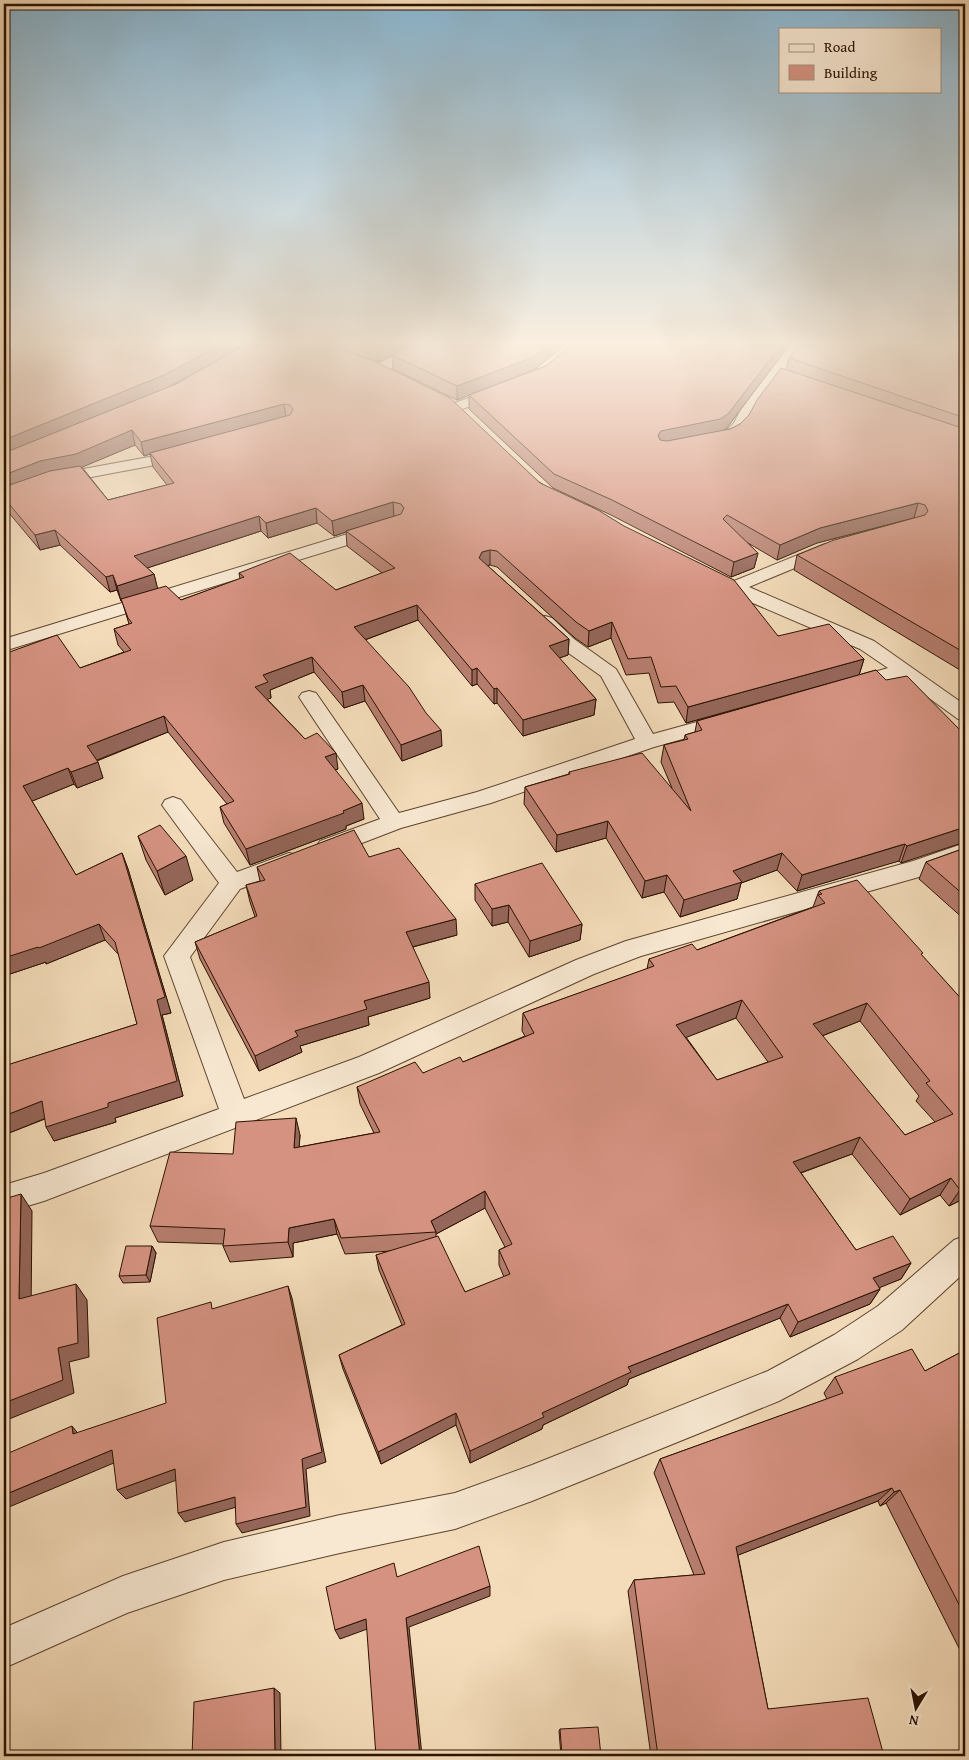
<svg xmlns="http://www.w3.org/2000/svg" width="969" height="1760" font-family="'Gentium Book Plus',serif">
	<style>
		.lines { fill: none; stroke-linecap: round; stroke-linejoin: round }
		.minor-casing { stroke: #5d442e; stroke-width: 2 }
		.minor { fill: #f8e8d2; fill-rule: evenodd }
		.wall { fill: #b77e6f; stroke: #2b1200; fill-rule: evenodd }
		.shaded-wall { fill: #95665a; stroke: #2b1200 }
		.building { fill: #d59281; stroke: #2b1200; fill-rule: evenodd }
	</style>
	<rect width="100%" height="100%" fill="#f4dcba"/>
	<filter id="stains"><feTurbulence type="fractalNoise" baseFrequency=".004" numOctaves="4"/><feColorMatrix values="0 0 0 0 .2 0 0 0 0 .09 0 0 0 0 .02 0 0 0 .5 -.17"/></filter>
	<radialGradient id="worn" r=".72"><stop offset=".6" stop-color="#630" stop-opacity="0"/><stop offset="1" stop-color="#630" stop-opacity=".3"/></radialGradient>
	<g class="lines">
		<defs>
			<path id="minor" d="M4,345H19L4,354Z
				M415,345H431L384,372H374L372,369L374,366Z
				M790,345H803L753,413L745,428L737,436L720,443H710L708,440L710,437L727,430L734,423L741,409Z
				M499,388L504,389L506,392L504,395L456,411L449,407L451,404Z
				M183,448L188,449L190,452L188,455L150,466L54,484L4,502V492L50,475L149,457Z
				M377,525L383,526L385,530L383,534L4,651V639Z
				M825,544L831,545L833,549L831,553L749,587L874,641L965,705V720L958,719L900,677L850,691L843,689L840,685L843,681L888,668L860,649L727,592L709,583L706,579L709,575L715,574L734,581Z
				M545,616L552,618L574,639L616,669L653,734L726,714L733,715L736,720L733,725L654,747L491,803L401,828L336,853L328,855L320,853L316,847L320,841L380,819L299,697L302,693L309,691L316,693L399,813L477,792L635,739L601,676L560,647L538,626L536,622L538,618Z
				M173,797L181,800L237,872L289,853L297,855L301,861L297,867L240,889L190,957L244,1099L359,1057L576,960L626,941L913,861L965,843V860L919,877L641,956L594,974L379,1073L44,1201L4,1213V1185L44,1173L219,1109L164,956L219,883L162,805L165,800Z
				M965,1236V1272L902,1330L858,1359L779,1401L532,1501L455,1529L340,1553L224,1580L127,1613L4,1668V1628L123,1576L224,1542L340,1515L455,1493L532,1465L768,1371L834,1335L878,1306L954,1240Z"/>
		</defs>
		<use href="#minor" class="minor-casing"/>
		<use href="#minor" class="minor"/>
	</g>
	<path class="wall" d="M327,345L778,636L864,659L859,675L686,723L674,702L658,703L649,673L626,675L611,638L588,647L575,638L497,567L490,565L488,566L569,639L568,655L559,658L596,699L594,715L523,736L497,703L494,704L477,684L472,686L418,620L365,640L442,746L402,761L365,701L344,708L314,672L270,690L271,698L267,699L305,739L338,769L335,770L364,819L346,826V829L250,865L224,823L220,807L227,804L168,732L97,761L103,778L77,788L74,784L32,801L76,875L122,853L128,869L171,1013L162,1015L183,1096L115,1118L116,1122L54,1141L45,1119L4,1135V1040L8,1065L137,1024L119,955L105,940L46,964V962L4,976V654L80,668L124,652L118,645L114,629L129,624L122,601H121L117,590L110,592L60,545L40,550L4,507V355ZM135,445L144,456L150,454L153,467L167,485L108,500L82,467ZM317,523L334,536L346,532L347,546L382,573L336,590L239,573L240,579L181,600L157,588L154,574L147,568L261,531L268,538Z
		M327,345H565L534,370L546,366L571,345H789L726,429L723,430L730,429L740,424L749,415L786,369L789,358L965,345V673L794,570L797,555L899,522L817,543L777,560L748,543L758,553L754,568L731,577L611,515L553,488L469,409V395L457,400L393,369L392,355L411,345L378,362Z
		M876,670L912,859L901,863L899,861L894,862L797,891L777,870L741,883L737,899L680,917L664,892L642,898L606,838L556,852L524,804L525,787L569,774V772L672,788L661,762L664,745L684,740L685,735L695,732L697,721Z
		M138,836L193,880L165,895L146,860Z
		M965,848V920L919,879L926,862Z
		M369,857L457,935L413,947L430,998L368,1017L369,1025L300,1046L302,1052L259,1071L200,959L195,942L255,917L250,902L246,885L260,881L257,867Z
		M475,884L582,924L580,940L529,957L508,922L492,926L475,900Z
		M819,891L922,956L965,1003V1198L949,1206L940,1195L900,1215L852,1154L801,1173L856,1250L911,1263L901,1279L879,1287L880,1289L870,1304L790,1337L780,1318L629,1379L627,1385L543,1425L542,1429L470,1463L456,1425L381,1464L343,1369L339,1355L402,1325L379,1270L376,1255L391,1251L345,1254L337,1234L293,1243V1257L230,1262L223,1246L224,1244L158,1242L150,1226L233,1154L300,1135L299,1147L374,1133L360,1104L357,1087L423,1073L463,1062L525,1036L522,1031L523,1013L647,969L649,959L697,950L813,907ZM736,1018L768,1062L717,1080L686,1037ZM860,1021L919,1096L916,1101L935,1122L905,1135L822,1036ZM485,1208L505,1247L499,1250V1265L504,1277L465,1292L436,1236V1234Z
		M152,1246L156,1253L150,1282L123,1283L119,1276Z
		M965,1350V1660L886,1503L880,1506L878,1501L738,1555L768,1709L884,1756H651L628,1591L634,1580L694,1575L654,1473L660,1459L827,1399L824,1393L835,1377L925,1371Z
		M560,1729L601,1756H561L559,1731Z"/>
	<path class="shaded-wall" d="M220,345H246L167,388L4,456V440Z
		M384,345H411L378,362L377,349Z
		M549,345H565L534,370L457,400V386Z
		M781,345H789L726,429L717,433L660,445L658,435L661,431Z
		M284,404L286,418L150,453V454L144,456L141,442Z
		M132,430L135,445L80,468L4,491V475L40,461Z
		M393,502L394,517L346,531V532L334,536L332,521Z
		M918,503L914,518L817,543L777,560L780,545L820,528Z
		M316,508L317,523L268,538L266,523Z
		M259,516L261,531L138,571L134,556Z
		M55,530L60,545L40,550L35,535Z
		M490,550V565L482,567L479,558L482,552Z
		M758,553L754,568L731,577L734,562Z
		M154,574L158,590L121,601L117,586Z
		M113,575L117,590L110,592L106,577Z
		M417,605L418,620L356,643L354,627Z
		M612,622L611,638L588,647L589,631Z
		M569,639L568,655L548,662L549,646Z
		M312,657L314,672L270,690L271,698L258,703L255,687L263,675Z
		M864,659L859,675L686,723L688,707Z
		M477,668V684L472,686V670Z
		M363,685L365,701L344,708L342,692Z
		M497,688V703L494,704V689Z
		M596,699L594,715L523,736V720Z
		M164,716L168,732L92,762L87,746Z
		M441,730L442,746L402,761L401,745Z
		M336,753L338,769L327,773L325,757Z
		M98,762L103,778L77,788L71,772Z
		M68,768L74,784L30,802L23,786Z
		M362,803L364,819L346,826V829L250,865L246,849Z
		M608,821L606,838L556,852L557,835Z
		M965,827V842L901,863L907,846Z
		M905,844L899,861L797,891L802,875Z
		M122,853L128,869L171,1013L162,1015L183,1096L115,1118L116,1122L54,1141L46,1127L108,1103L157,1000Z
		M782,853L777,870L741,883L737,899L680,917L684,900L733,871Z
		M186,856L193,880L165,895L157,871Z
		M667,875L664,892L642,898L645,881Z
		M509,905L508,922L492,926V909Z
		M456,919L457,935L408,948L406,932Z
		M99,924L105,940L46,964V962L4,976V958Z
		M582,924L580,940L529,957L530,941Z
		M429,982L430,998L368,1017L369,1025L300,1046L302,1052L259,1071L255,1056L295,1031L364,1001Z
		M742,1000L736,1018L672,1043L676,1025Z
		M867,1003L860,1021L806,1042L813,1024Z
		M4,1040L12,1081L4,1068Z
		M42,1101L51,1116L4,1135V1116Z
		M296,1118L300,1135L298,1165L294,1148Z
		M860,1137L852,1154L786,1178L793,1162Z
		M951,1178L940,1195L900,1215L910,1199Z
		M965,1187V1198L949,1206L960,1190Z
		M485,1191V1208L436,1234V1232L431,1221Z
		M21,1194L32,1211L31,1315L19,1299Z
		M334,1219L337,1234L293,1243V1257L288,1242L289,1228Z
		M152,1246L156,1253L150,1282L146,1275Z
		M911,1263L901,1279L864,1294L873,1278Z
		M76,1284L87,1300L89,1357L69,1362L74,1393L4,1421V1403L58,1348Z
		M288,1286L292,1298L326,1462L306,1469L310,1516L242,1533L236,1524L302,1459Z
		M880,1289L870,1304L790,1337L798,1322Z
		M788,1304L780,1318L629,1379L627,1385L543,1425L542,1429L470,1463V1451L542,1413L628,1367Z
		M456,1413V1425L381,1464L378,1452Z
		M72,1426L81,1437L73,1434Z
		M112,1450L121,1460L9,1507L4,1503V1495Z
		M175,1469L182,1478L126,1499L117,1490Z
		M892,1488L878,1501L728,1559L736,1547Z
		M900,1490L886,1503L880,1506L894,1492Z
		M235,1497L240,1506L185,1522L178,1513Z
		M490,1586V1596L409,1627L422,1756H420L406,1618Z
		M366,1619L370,1628L340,1639L335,1630Z
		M274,1688L280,1693L281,1756H275Z"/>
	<path class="building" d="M22,345H220L164,375L4,440V355Z
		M244,345H327L372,360L450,398L540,483L598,510L624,526L734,580L778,636L829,624L864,659L688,707L676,686L661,687L651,657L628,659L612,622L589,631L576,622L497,551L490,550L482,552L479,558L569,639L549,646L596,699L523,720L497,688L494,689L477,668L472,670L417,605L354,627L409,687L426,713L441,730L401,745L363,685L342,692L312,657L263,675L268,682L255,687L305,739L317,733L336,753L325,757L362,803L343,811L344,813L246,849L220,807L234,801L164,716L87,746L98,762L71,772L68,768L23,786L76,875L122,853L165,997L157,1000L177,1081L108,1103V1107L46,1127L42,1101L4,1116V1066L137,1024L115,942L99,924L39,948L38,947L4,958V654L57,635L80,668L131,650L114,629L132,623L128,618L121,599L166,586L181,600L244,577L239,573L290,553L336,590L395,568L346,531L401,514L404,508L401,504L393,502L332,521L316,508L266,523L259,516L134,556L154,574L117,586L113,575L106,577L55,530L35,535L4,498V487L50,471L80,466L108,500L174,483L150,453L290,415L293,409L290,405L284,404L141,442L132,430L76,454L40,461L4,475V453L176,384Z
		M366,345H384L377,349Z
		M411,345H549L534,357L457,386L392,355Z
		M571,345H781L728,414L720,419L661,431L658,435L660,440L667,441L730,429L740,424L749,415L757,400L781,368L965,429V653L797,555L834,540L925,515L928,511L925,505L918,503L820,528L780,545L727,515L723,519L758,553L734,562L612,500L554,474L469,395L546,366Z
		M798,345H965V418L789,358Z
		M876,670L886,680L907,676L961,731L965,730V827L919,842L907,846L905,844L901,845L802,875L782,853L733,871L742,882L684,900L667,875L645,881L608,821L557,835L525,787L570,774L569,772L642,753L691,811L664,745L688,739L685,735L702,730L697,721Z
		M160,825L186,856L157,871L138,836Z
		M354,830L369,857L399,848L456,919L406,932L429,982L364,1001L367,1009L295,1031L298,1036L255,1056L195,942L257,916L246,885L265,880L257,867Z
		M965,848V896L926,862Z
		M542,863L582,924L530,941L509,905L492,909L475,884Z
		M857,880L923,953L921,954L965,1003V1187L960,1190L951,1178L910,1199L860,1137L793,1162L856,1250L893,1236L911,1263L873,1278L880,1289L798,1322L788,1304L628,1367L631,1372L542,1413L544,1417L470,1451L456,1413L378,1452L339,1355L405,1324L376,1255L438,1236L465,1292L510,1274L499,1250L512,1244L485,1191L431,1221L436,1232L341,1238L334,1219L289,1228L288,1242L223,1246L225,1229L150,1226L170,1152L233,1154L236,1122L296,1118L294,1148L380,1132L357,1087L415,1062L423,1073L460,1057L463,1062L534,1033L523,1013L654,966L649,959L692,944L697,950L825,903L818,895L822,894L819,891ZM742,1000L783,1057L717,1080L676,1025ZM867,1003L930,1081L926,1083L953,1114L905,1135L813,1024Z
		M21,1194L19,1299L76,1284L78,1343L58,1348L63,1380L4,1403V1199Z
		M126,1246H152L146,1275L119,1276Z
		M288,1286L322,1452L302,1459L306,1507L236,1524L235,1497L178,1513L175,1469L117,1490L112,1450L4,1495V1455L72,1426L73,1434L166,1403L157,1318L211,1302L212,1309Z
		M912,1349L925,1371L965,1350V1616L900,1490L894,1492L892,1488L736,1547L768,1709L868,1698L884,1756H658L634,1580L705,1574L660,1459L843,1393L835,1377Z
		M479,1546L490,1586L406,1618L420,1756H376L366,1619L335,1630L326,1587L394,1563L397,1577Z
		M274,1688L275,1756H192L194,1702Z
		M598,1727L601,1756H562L560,1729Z"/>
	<linearGradient id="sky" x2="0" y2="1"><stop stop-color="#89b7d3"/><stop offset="0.58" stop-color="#faefe0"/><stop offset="1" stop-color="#faefe0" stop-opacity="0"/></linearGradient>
	<rect width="969" height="591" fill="url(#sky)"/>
	<rect width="969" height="1760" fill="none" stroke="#f4dcba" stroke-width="20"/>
	<rect x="5" y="5" width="959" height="1750" fill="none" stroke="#2b1200" stroke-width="2.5"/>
	<rect x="10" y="10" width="949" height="1740" fill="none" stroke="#2b1200"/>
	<rect x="779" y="28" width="162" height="65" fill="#f8e8d2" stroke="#a6927e"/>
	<rect x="789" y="44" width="25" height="8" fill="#f8e8d2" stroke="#a6927e"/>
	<text x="824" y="52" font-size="15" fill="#2b1200">Road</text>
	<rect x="789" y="65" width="25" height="15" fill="#d59281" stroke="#a6927e"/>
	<text x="824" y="78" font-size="15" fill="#2b1200">Building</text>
	<g transform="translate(916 1708) rotate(190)" stroke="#f8e8d2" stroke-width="4" paint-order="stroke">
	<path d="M0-4L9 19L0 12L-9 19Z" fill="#2b1200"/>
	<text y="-8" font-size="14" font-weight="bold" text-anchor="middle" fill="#2b1200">N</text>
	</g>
	<rect width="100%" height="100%" filter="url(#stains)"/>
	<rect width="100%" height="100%" fill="url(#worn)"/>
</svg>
